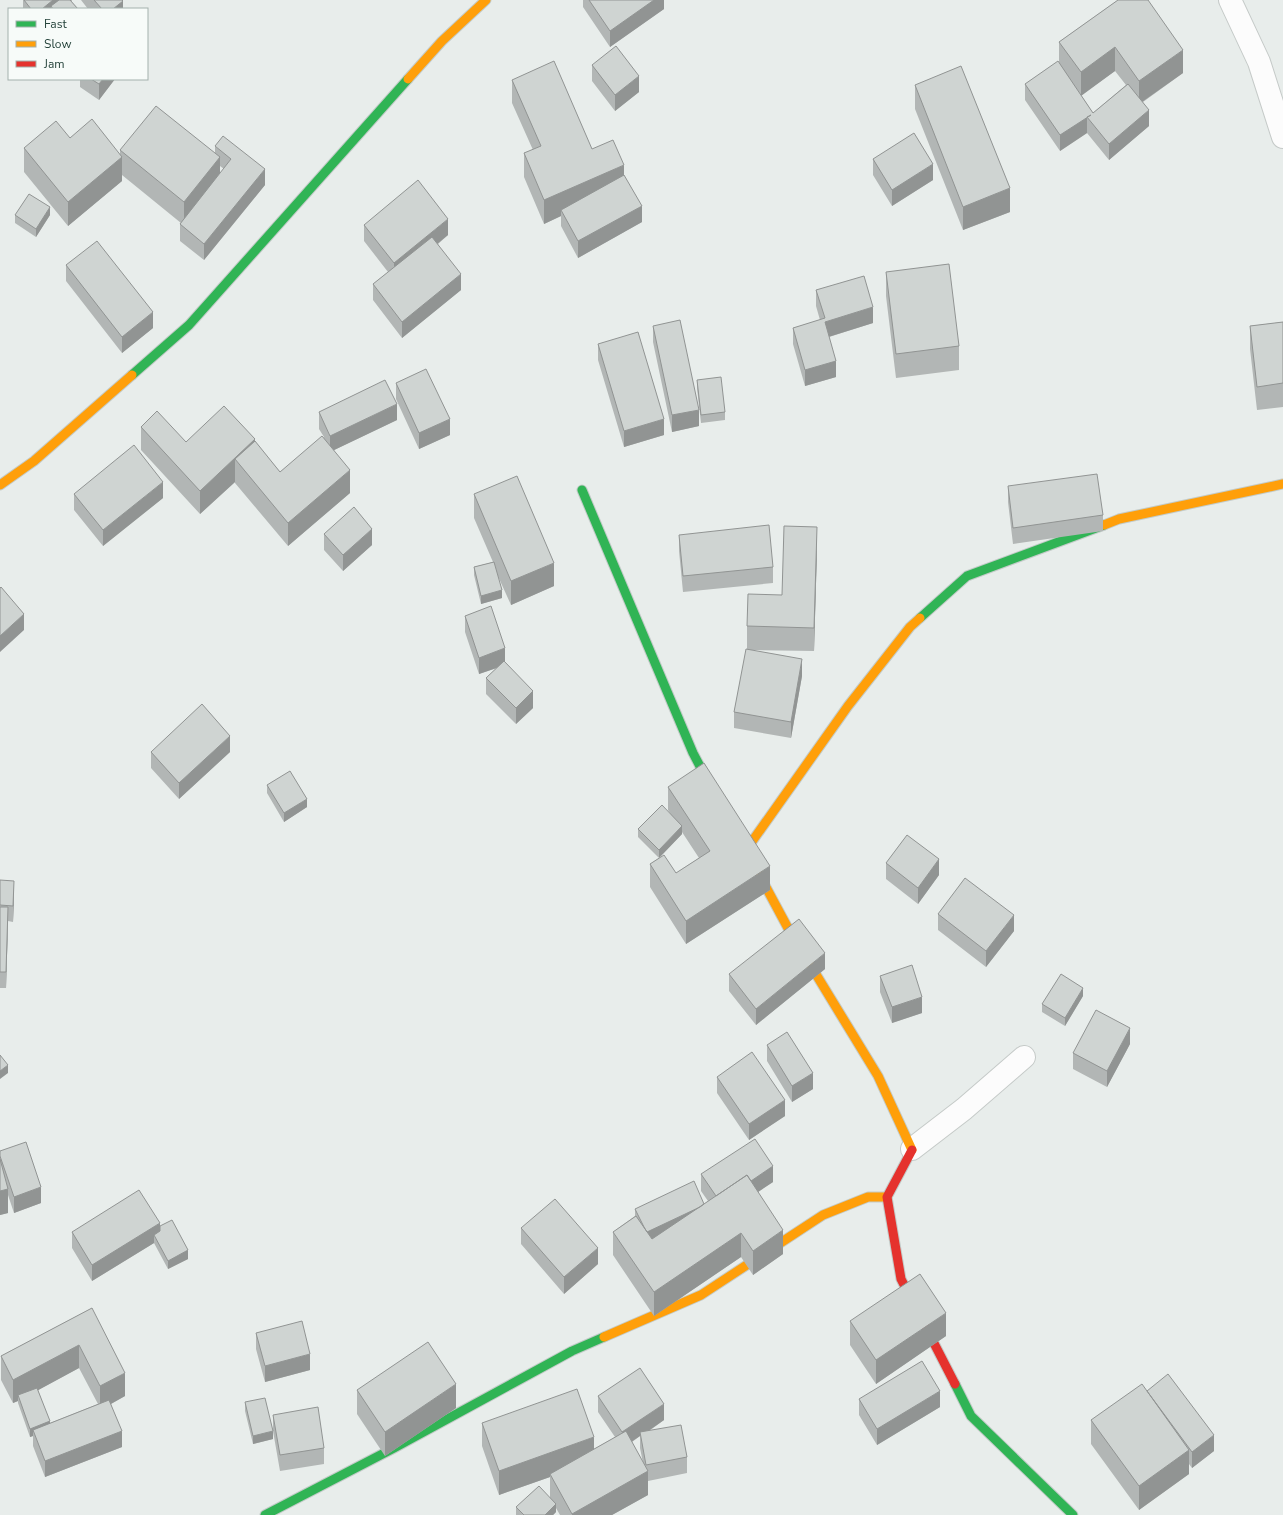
<svg xmlns="http://www.w3.org/2000/svg" width="1283" height="1515" font-family="'Nunito Sans',sans-serif">
	<style>
		.lines { fill: none; stroke-linecap: round; stroke-linejoin: round }
		.street-casing { stroke: #c5cac8; stroke-width: 24 }
		.fast-casing { stroke: #c3cbc8; stroke-width: 11 }
		.slow-casing { stroke: #c3cbc8; stroke-width: 11 }
		.jam-casing { stroke: #c3cbc8; stroke-width: 11 }
		.street { stroke: #fcfcfc; stroke-width: 22 }
		.fast { stroke: #30b455; stroke-width: 9 }
		.slow { stroke: #ff9f0a; stroke-width: 9 }
		.jam { stroke: #e5322d; stroke-width: 9 }
		.wall { fill: #b2b6b5; fill-rule: evenodd }
		.shaded-wall { fill: #919493 }
		.building { fill: #cfd4d2; stroke: #919493 }
	</style>
	<rect width="100%" height="100%" fill="#e8edeb"/>
	<g class="lines">
		<defs>
			<path id="street" d="M1230,0L1259,62L1283,137
				M912,1149L964,1109L1024,1057"/>
			<path id="fast" d="M132,375L189,325L408,79
				M582,490L693,753L713,791
				M920,618L967,576L1104,525
				M955,1384L971,1416L1073,1515
				M265,1515L394,1448L572,1351L604,1337"/>
			<path id="slow" d="M408,79L442,41L486,0
				M0,485L34,461L132,375
				M1104,525L1119,519L1283,484
				M746,850L848,706L910,627L920,618
				M754,865L789,930L878,1076L912,1150
				M604,1337L701,1295L823,1215L868,1197H887"/>
			<path id="jam" d="M912,1150L887,1197L901,1279L955,1384"/>
		</defs>
		<use href="#street" class="street-casing"/>
		<use href="#fast" class="fast-casing"/>
		<use href="#slow" class="slow-casing"/>
		<use href="#jam" class="jam-casing"/>
		<use href="#street" class="street"/>
		<use href="#fast" class="fast"/>
		<use href="#slow" class="slow"/>
		<use href="#jam" class="jam"/>
	</g>
	<path class="wall" d="M23,0H72L71,1L78,9H23Z
		M81,0H122L123,9H88Z
		M583,0H664V9L610,47L583,7Z
		M1118,0L1183,73L1143,102L1149,126L1109,160L1087,133L1060,151L1025,100V84L1059,63V42ZM1115,71L1126,85L1093,113L1081,95Z
		M592,65L639,92L615,111L592,81Z
		M80,79H115L99,100L80,87Z
		M512,80L592,149L624,175L642,222L578,258L561,226V216L544,224L524,177V153L533,150L512,103Z
		M915,85L1010,212L963,230L915,109Z
		M215,146L265,185L204,260L180,241V224L181,223L122,175V181L68,226L24,172V148L120,154V150L215,153ZM220,166L224,169L220,174Z
		M873,159L933,180L892,206L873,175Z
		M15,215H50L36,237L15,223Z
		M364,225L448,235L438,244L461,290L402,338L373,300V284L388,272L364,241Z
		M66,265L153,328L122,353L66,281Z
		M886,272L959,346V370L896,378L886,296Z
		M816,290L873,323L829,337L836,377L805,386L793,344V328L820,320L816,306Z
		M1283,322V407L1257,410L1250,349V326Z
		M653,326L699,426L672,432L653,342Z
		M598,344L664,435L624,447L598,360Z
		M697,380L725,412V420L701,423L697,388Z
		M396,383L450,435L419,449L396,399Z
		M319,412L397,420L334,450L350,493L288,546L235,483V482L200,514L141,450V427L186,442H255L280,472L324,437L319,429Z
		M1008,486L1103,515V531L1013,544L1008,502Z
		M74,494L163,498L103,546L74,510Z
		M474,494L554,586L511,605L497,574L502,598L481,604L474,575V567L493,562L474,518Z
		M324,534L372,545L343,571L324,550Z
		M679,535L773,567V583L683,592L679,551Z
		M817,550L814,651L748,650L802,676L791,738L734,728V712L747,649V626L782,595Z
		M465,616L505,663L533,708L516,724L486,694V678L497,668L479,674L465,632Z
		M151,752H230L179,799L151,768Z
		M267,785L307,807L284,822L267,793Z
		M668,787L770,890L686,944L650,887V864L659,858L638,837V829L671,815L668,810ZM682,832L699,858L676,873L659,858L682,834Z
		M886,863L939,875L918,904L886,879Z
		M0,880L14,897L13,922L8,921L6,988H0Z
		M938,914L1014,931L986,967L938,930Z
		M825,969L756,1025L729,991V974Z
		M880,976L922,1013L892,1023L880,992Z
		M1083,996L1065,1026L1042,1012V1004Z
		M1130,1044L1107,1087L1073,1069V1053Z
		M767,1045L813,1089L792,1102L767,1061Z
		M717,1077L785,1116L749,1140L717,1093Z
		M0,1151L41,1203L14,1213L8,1195V1213L0,1215Z
		M701,1174L773,1182L758,1192L783,1254L753,1275L741,1257L654,1316L613,1255V1232L635,1216V1209L704,1204L708,1201L701,1191Z
		M160,1226L188,1259L168,1269L154,1243L92,1281L72,1248V1232Z
		M521,1228L598,1264L564,1294L521,1244Z
		M92,1308L125,1396L111,1404L122,1447L45,1477L33,1446V1436L30,1437L18,1403V1401L13,1403L1,1380V1356ZM79,1368L98,1404L50,1423L38,1390Z
		M850,1321L946,1336L876,1384L850,1345Z
		M256,1333L310,1370L265,1382L256,1349Z
		M357,1390L456,1408L385,1456L357,1414Z
		M1147,1391L1214,1451L1192,1468L1189,1464V1474L1139,1510L1091,1444V1420Z
		M598,1396L664,1420L649,1431L687,1457V1473L648,1481V1495L612,1515H560L556,1508V1512L553,1515H516V1507L550,1498V1477L499,1495L482,1446V1423L594,1449L615,1437L598,1412ZM640,1436V1448L643,1463L632,1442Z
		M859,1399L940,1407L877,1445L859,1415Z
		M245,1402L273,1439L253,1444L245,1411Z
		M273,1415L324,1448V1464L280,1471L273,1431Z"/>
	<path class="shaded-wall" d="M53,0H72L61,9L51,6V9H42Z
		M654,0H664V9L610,47V31Z
		M123,1V9H113Z
		M1115,47V71L1081,96V72Z
		M1183,50V73L1139,104V81Z
		M639,76V92L615,111V95Z
		M103,79H115L99,100V84Z
		M1149,110V126L1109,160V144Z
		M1091,115L1087,117V133L1060,151V135Z
		M122,157V181L68,226V202Z
		M220,157V181L184,225V202Z
		M933,164V180L892,206V190Z
		M624,165V189L561,210V216L544,224V200Z
		M265,169V185L204,260V244Z
		M1010,188V212L963,230V207Z
		M642,206V222L578,258V241Z
		M50,207V215L36,237V229Z
		M448,219V235L394,279V263Z
		M461,274V290L402,338V322Z
		M873,307V323L825,338V322Z
		M153,312V328L122,353V337Z
		M836,361V377L805,386V370Z
		M397,404V420L330,452V436Z
		M699,410V426L672,432V415Z
		M450,419V435L419,449V433Z
		M664,419V435L624,447V431Z
		M255,439V463L235,459V482L200,514V491Z
		M350,470V493L288,546V523Z
		M163,482V498L103,546V530Z
		M817,527V550L814,651V628Z
		M372,529V545L343,571V555Z
		M554,563V586L511,605V581Z
		M502,590V598L481,604V596Z
		M24,614V630L0,652V636Z
		M505,648V665L479,674V658Z
		M802,659V676L791,738V722Z
		M533,691V708L516,724V708Z
		M230,736V752L179,799V783Z
		M307,799V807L284,822V813Z
		M682,826V834L659,858V850Z
		M939,859V875L918,904V888Z
		M770,866V890L686,944V921Z
		M14,881V897L13,922V906Z
		M8,907V923L6,988V972Z
		M1014,915V931L986,967V951Z
		M825,953V969L756,1025V1009Z
		M1083,988V996L1065,1026V1018Z
		M922,997V1013L892,1023V1007Z
		M1130,1028V1044L1107,1087V1071Z
		M8,1065V1073L0,1079V1071Z
		M813,1073V1089L792,1102V1086Z
		M785,1100V1116L749,1140V1124Z
		M773,1166V1182L719,1218V1201Z
		M41,1187V1203L14,1213V1197Z
		M8,1189V1213L0,1215V1191Z
		M705,1205L646,1248V1232Z
		M160,1223V1239L154,1235V1243L92,1281V1265Z
		M783,1230V1254L753,1275V1251Z
		M741,1233V1257L654,1316V1292Z
		M598,1248V1264L564,1294V1277Z
		M188,1250V1259L168,1269V1261Z
		M946,1313V1336L876,1384V1360Z
		M79,1345V1368L20,1400L18,1395V1401L13,1403V1380Z
		M310,1354V1370L265,1382V1366Z
		M125,1373V1396L100,1410V1386Z
		M456,1384V1408L385,1456V1432Z
		M940,1391V1407L877,1445V1429Z
		M664,1404V1420L641,1436L640,1432V1436L622,1448V1432Z
		M50,1421V1429L33,1430V1436L30,1437V1429Z
		M122,1431V1447L45,1477V1461Z
		M273,1431V1439L253,1444V1436Z
		M1214,1435V1451L1192,1468V1452Z
		M594,1437V1461L550,1474V1477L499,1495V1471Z
		M1189,1450V1474L1139,1510V1486Z
		M648,1471V1495L612,1515H572V1514Z
		M556,1504V1512L553,1515H545Z"/>
	<path class="building" d="M24,0H53L42,9H31Z
		M59,0H70L78,9H53L51,6Z
		M94,0H122L123,1L113,9H102Z
		M589,0H654L610,31Z
		M1118,0H1148L1183,50L1139,81L1115,47L1081,72L1059,42Z
		M616,46L639,76L615,95L592,65Z
		M554,61L592,149L613,140L624,165L544,200L524,153L541,146L512,80Z
		M1058,61L1093,113L1128,84L1149,110L1109,144L1087,117L1091,115L1060,135L1025,84Z
		M961,66L1010,188L963,207L915,85Z
		M91,79H103L99,84Z
		M156,106L220,157L184,202L120,150Z
		M92,119L122,157L68,202L24,148L56,121L70,138Z
		M914,133L933,164L892,190L873,159Z
		M223,136L265,169L204,244L180,224L231,159L215,146Z
		M624,175L642,206L578,241L561,210Z
		M418,180L448,219L394,263L364,225Z
		M29,194L50,207L36,229L15,215Z
		M432,237L461,274L402,322L373,284Z
		M97,241L153,312L122,337L66,265Z
		M949,264L959,346L896,354L886,272Z
		M864,276L873,307L825,322L836,361L805,370L793,328L825,318L816,290Z
		M680,320L699,410L672,415L653,326Z
		M1283,322V383L1257,387L1250,326Z
		M638,332L664,419L624,431L598,344Z
		M426,369L450,419L419,433L396,383Z
		M721,377L725,412L701,415L697,380Z
		M385,380L397,404L330,436L319,412Z
		M224,406L255,439L200,491L141,427L157,411L186,442Z
		M322,436L350,470L288,523L235,459L255,441L280,472Z
		M134,445L163,482L103,530L74,494Z
		M1097,474L1103,515L1013,528L1008,486Z
		M517,476L554,563L511,581L474,494Z
		M354,507L372,529L343,555L324,534Z
		M769,525L773,567L683,576L679,535Z
		M784,526L817,527L814,628L747,626L748,594L782,595Z
		M494,562L502,590L481,596L474,567Z
		M1,587L24,614L0,636V588Z
		M491,606L505,648L479,658L465,616Z
		M746,649L802,659L791,722L734,712Z
		M504,661L533,691L516,708L486,678Z
		M202,704L230,736L179,783L151,752Z
		M704,763L770,866L686,921L650,864L664,855L676,873L710,851L668,787Z
		M290,771L307,799L284,813L267,785Z
		M662,805L682,826L659,850L638,829Z
		M907,835L939,859L918,888L886,863Z
		M965,878L1014,915L986,951L938,914Z
		M0,880L14,881L13,906L0,905Z
		M0,907H8L6,972H0Z
		M799,919L825,953L756,1009L729,974Z
		M912,965L922,997L892,1007L880,976Z
		M1061,974L1083,988L1065,1018L1042,1004Z
		M1096,1010L1130,1028L1107,1071L1073,1053Z
		M787,1032L813,1073L792,1086L767,1045Z
		M752,1052L785,1100L749,1124L717,1077Z
		M0,1055L8,1065L0,1071Z
		M755,1139L773,1166L751,1181L747,1175L716,1196L701,1174Z
		M26,1142L41,1187L14,1197L0,1156V1151Z
		M0,1159L8,1189L0,1191Z
		M747,1175L783,1230L753,1251L741,1233L654,1292L613,1232L636,1216L652,1239Z
		M694,1181L704,1204L700,1207L647,1232L644,1227L635,1209Z
		M139,1190L160,1223L92,1265L72,1232Z
		M555,1199L598,1248L564,1277L521,1228Z
		M172,1220L188,1250L168,1261L154,1235L160,1231V1226Z
		M920,1274L946,1313L876,1360L850,1321Z
		M92,1308L125,1373L100,1386L79,1345L13,1380L1,1356Z
		M302,1321L310,1354L265,1366L256,1333Z
		M428,1342L456,1384L385,1432L357,1390Z
		M922,1361L940,1391L877,1429L859,1399Z
		M640,1368L664,1404L622,1432L598,1396Z
		M1168,1374L1214,1435L1192,1452L1147,1391Z
		M1142,1384L1189,1450L1139,1486L1091,1420Z
		M37,1388L50,1421L30,1429L18,1395Z
		M577,1389L594,1437L499,1471L482,1423Z
		M265,1398L273,1431L253,1436L245,1402Z
		M109,1400L122,1431L45,1461L33,1430Z
		M318,1407L324,1448L280,1455L273,1415Z
		M681,1425L687,1457L646,1465L640,1432Z
		M626,1431L648,1471L572,1514L550,1474Z
		M539,1486L556,1504L545,1515H524L516,1507Z"/>
	<rect x="8" y="8" width="140" height="72" fill="#f7fbf9" stroke="#a3b1ad"/>
	<rect x="16" y="21" width="20" height="6" fill="#30b455" stroke="#a3b1ad"/>
	<text x="44" y="28" font-size="12" fill="#24423a">Fast</text>
	<rect x="16" y="41" width="20" height="6" fill="#ff9f0a" stroke="#a3b1ad"/>
	<text x="44" y="48" font-size="12" fill="#24423a">Slow</text>
	<rect x="16" y="61" width="20" height="6" fill="#e5322d" stroke="#a3b1ad"/>
	<text x="44" y="68" font-size="12" fill="#24423a">Jam</text>
</svg>
